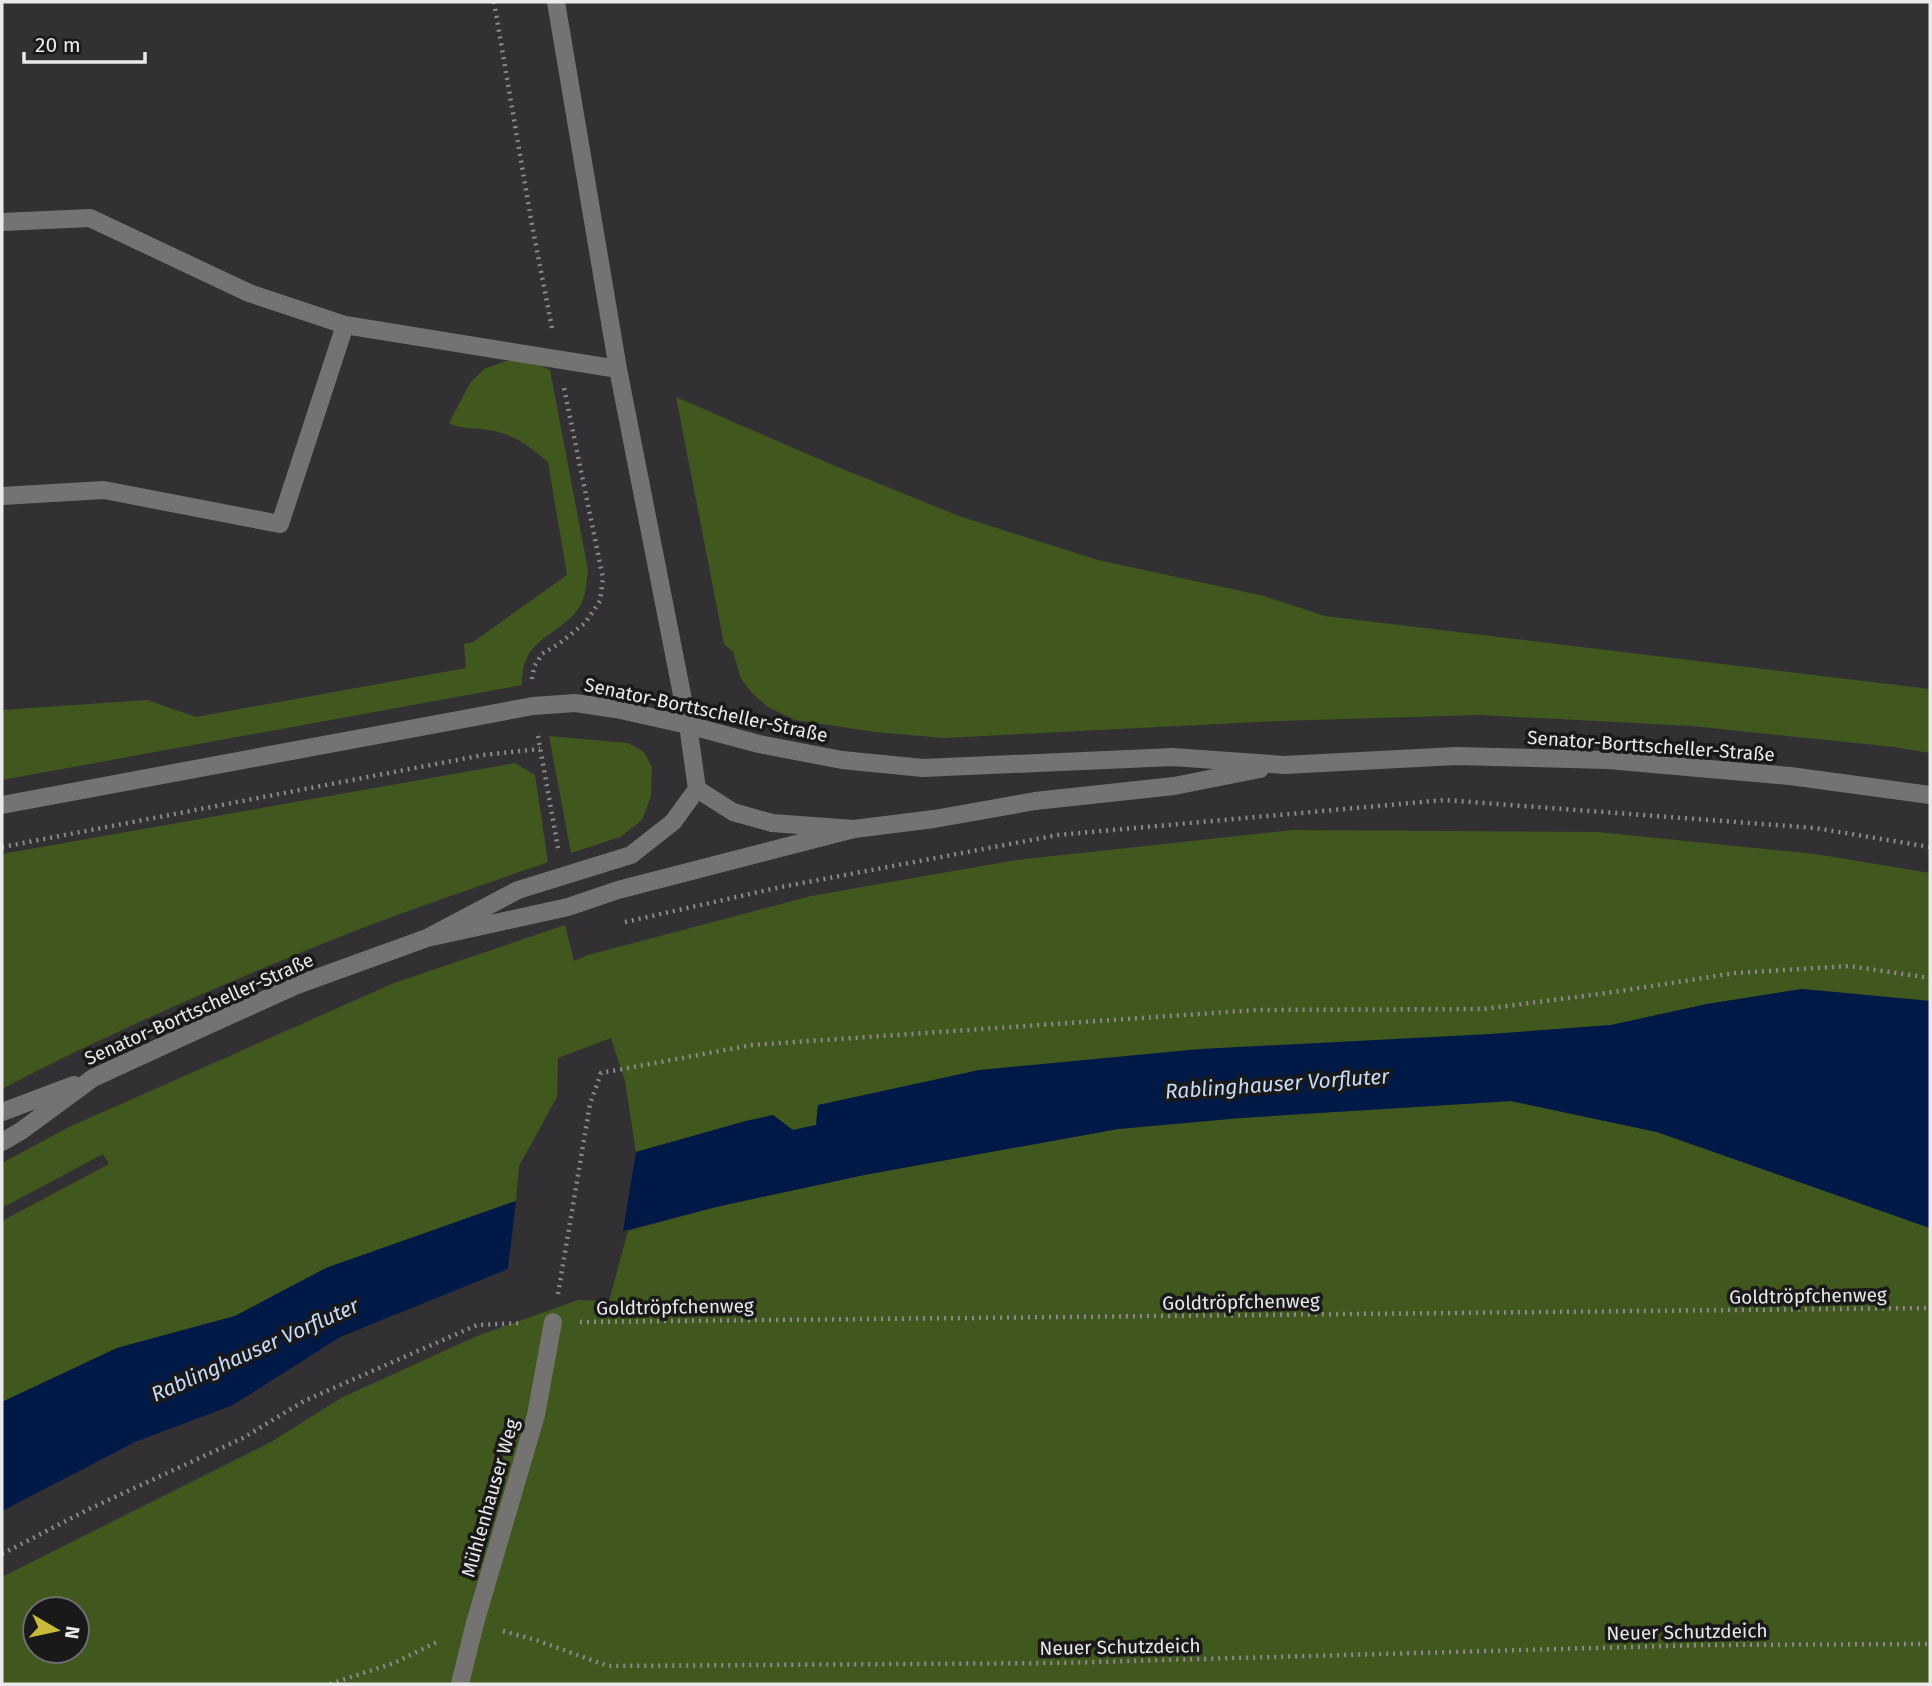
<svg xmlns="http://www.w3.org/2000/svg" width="1932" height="1686" font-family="'Fira Sans',sans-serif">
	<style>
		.green { fill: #40571e; fill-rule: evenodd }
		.water { fill: #001947 }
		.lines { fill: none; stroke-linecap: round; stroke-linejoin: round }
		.path { stroke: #8b898c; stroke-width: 4.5; stroke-dasharray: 2 5; stroke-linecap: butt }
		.minor { stroke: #757372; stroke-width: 18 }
		.labels { text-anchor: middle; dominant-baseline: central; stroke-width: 7; stroke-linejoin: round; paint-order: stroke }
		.street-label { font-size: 19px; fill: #ebe9eb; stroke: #1a191a }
		.water-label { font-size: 21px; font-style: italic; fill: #c6dbfb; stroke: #1a191a }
	</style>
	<rect width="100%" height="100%" fill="#333034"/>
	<path class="green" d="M506,361L531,362L550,370L588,570C586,584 586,601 576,612C551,640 522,639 522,685L2,780V710L147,700L196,717L466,668L464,644L473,642L567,575L548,462C528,446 515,434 488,430C474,427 462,430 449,423L470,383L484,369Z
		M676,397L828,463L959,516L1098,560L1264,596L1325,616L1930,689V753L1894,747L1692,726L1479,715L1279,721L944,738L875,732L795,720L768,707L752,693L741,679L733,652L724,644Z
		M549,736L628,743L644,752L652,767L651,796L642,820L620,837L571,853Z
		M515,763L535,775L548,862C481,886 413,908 347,934C230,981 114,1030 2,1089V854Z
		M1293,830L1597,832L1815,854L1930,873V1001L1802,989L1707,1004L1611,1025L1491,1034L818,1105L816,1125L793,1130L746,1121L636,1152L625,1081L611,1038L558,1058L557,1097L519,1166L516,1201L326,1268L235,1316L117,1348L2,1402V1221L109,1164L103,1154L2,1208V1163L69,1127L394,983L565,925L574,961L588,955L811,896L1016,860Z
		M1511,1101L1657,1132L1930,1228V1684H2V1577L271,1442L341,1398L477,1336L578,1300L609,1301L628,1231L716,1207L864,1175L1118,1129L1240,1118ZM35,1609H77V1651H35Z"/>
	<path class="water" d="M1802,989L1930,1001V1228L1657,1132L1511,1101L1240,1118L1118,1129L864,1175L716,1207L623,1231L636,1152L746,1121L773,1115L793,1130L816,1125L818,1105L979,1070L1200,1049L1491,1034L1611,1025L1707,1004Z
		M516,1201L508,1269L340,1337L233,1405L135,1442L2,1511V1402L117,1348L235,1316L326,1268Z"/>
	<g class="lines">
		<path class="path" d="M494,2L532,225L552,328
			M532,679L534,667L542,654L560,643L585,623L600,601L603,578L564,388
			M538,736L558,848
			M2,847L483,755L540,749
			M625,922L781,887L1058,835L1444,800L1815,828L1930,847
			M558,1294L590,1104L601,1073L752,1045L1256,1010L1484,1009L1614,992L1735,973L1849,966L1930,978
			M580,1322L1930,1308
			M2,1554L89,1509L243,1438L304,1401L477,1325L522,1323
			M503,1631L536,1640L608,1666L1057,1663L1703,1645L1930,1644
			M330,1684L394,1663L439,1641"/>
		<path class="minor" d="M556,2L618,369L688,725L697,789L733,812L772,823L854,829
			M2,222L90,218L249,293L345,325L618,369
			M2,496L104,490L280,524L345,325
			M2,805L533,706L575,703L616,709L688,725L759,744L842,760L923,768L1173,757L1284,765L1456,756L1608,760L1790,776L1930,795
			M427,938L568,907L618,890L854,829L934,819L1035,801L1174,786L1260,769
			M2,1112L74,1085
			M2,1142L21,1131L93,1078L182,1037L297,985L427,938L518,890L631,855L673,822L697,789
			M460,1684L475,1623L536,1415L553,1322"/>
	</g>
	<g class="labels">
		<g class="street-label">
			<text transform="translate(706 710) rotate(12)">Senator-Borttscheller-Straße</text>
			<text transform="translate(1651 746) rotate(4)">Senator-Borttscheller-Straße</text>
			<text transform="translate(199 1009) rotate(-24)">Senator-Borttscheller-Straße</text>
			<text transform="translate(1808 1296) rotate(-1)">Goldtröpfchenweg</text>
			<text transform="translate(1241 1302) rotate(-1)">Goldtröpfchenweg</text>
			<text transform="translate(675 1307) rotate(-1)">Goldtröpfchenweg</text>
			<text transform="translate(490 1498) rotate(-74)">Mühlenhauser Weg</text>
			<text transform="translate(1687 1632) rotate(-1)">Neuer Schutzdeich</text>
			<text transform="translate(1120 1647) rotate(-1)">Neuer Schutzdeich</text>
		</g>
		<g class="water-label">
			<text transform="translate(1277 1084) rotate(-4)">Rablinghauser Vorfluter</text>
			<text transform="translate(255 1350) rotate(-24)">Rablinghauser Vorfluter</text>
		</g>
	</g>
	<rect width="1932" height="1686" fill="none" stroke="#ebe9eb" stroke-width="7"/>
	<g transform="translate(56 1630) rotate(99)"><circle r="33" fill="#1a191a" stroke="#6e6c6e" stroke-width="2"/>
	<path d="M0-5L12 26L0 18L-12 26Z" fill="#caba3a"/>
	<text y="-10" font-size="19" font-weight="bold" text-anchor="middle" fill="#ebe9eb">N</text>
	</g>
	<path d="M24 52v10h121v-10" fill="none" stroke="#ebe9eb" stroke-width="3.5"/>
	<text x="35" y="52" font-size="21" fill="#ebe9eb" stroke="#1a191a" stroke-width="5" paint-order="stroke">20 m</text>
</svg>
